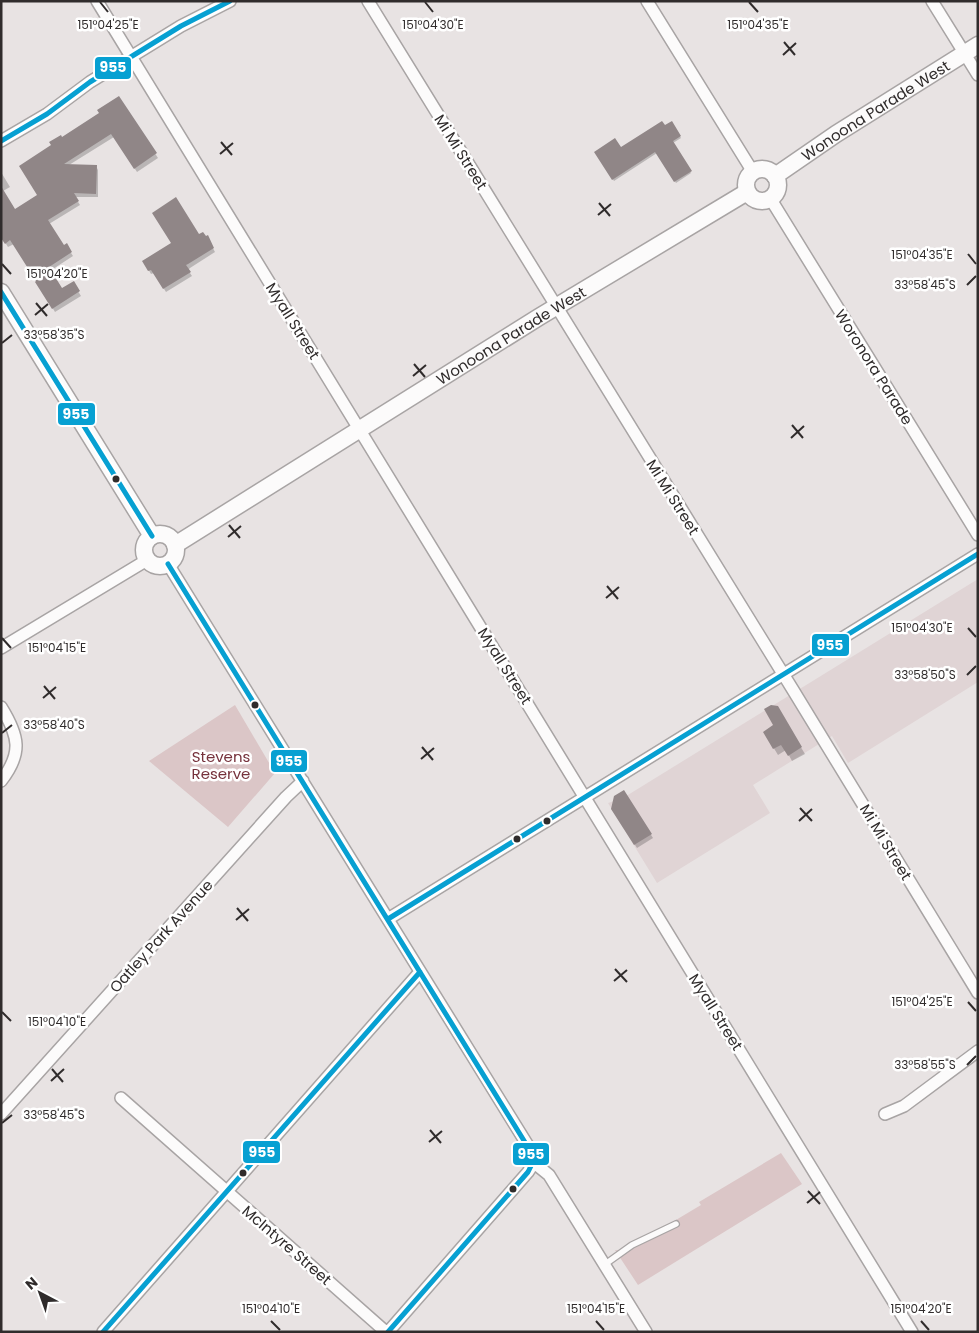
<svg xmlns="http://www.w3.org/2000/svg" width="979" height="1333" font-family="Poppins,sans-serif">
	<style>
		.built { fill: #e0d4d5 }
		.green { fill: #dbc6c7 }
		.shadow { fill: #0003 }
		.building { fill: #908687 }
		.lines { fill: none; stroke-linecap: round; stroke-linejoin: round }
		.lane-casing { stroke: #a8a4a4; stroke-width: 8 }
		.street-casing { stroke: #a8a4a4; stroke-width: 14 }
		.secondary-casing { stroke: #a8a4a4; stroke-width: 19 }
		.lane { stroke: #fcfbfb; stroke-width: 5.5 }
		.street { stroke: #fcfbfb; stroke-width: 11 }
		.secondary { stroke: #fcfbfb; stroke-width: 16 }
		.bus-1-casing { stroke: #fff; stroke-width: 9 }
		.bus-1 { stroke: #07a0d2; stroke-width: 5 }
		.ticks { fill: none; stroke: #302c2c; stroke-width: 2 }
		.bus-dot { fill: #302c2c; stroke: #fff; stroke-width: 2 }
		.labels { text-anchor: middle; dominant-baseline: central; stroke-width: 5; stroke-linejoin: round; paint-order: stroke }
		.street-label { font-size: 15px; fill: #302c2c; stroke: #fff }
		.park-label { font-size: 15px; fill: #76323c; stroke: #fff }
		.ticks-label { font-size: 12px; text-anchor: middle; fill: #302c2c; stroke: #fff; stroke-width: 5; stroke-linejoin: round; paint-order: stroke }
		.line-badge { stroke: #fff; stroke-width: 2 }
		.badge-label { font-size: 14px; text-anchor: middle; font-weight: bold; fill: #fff }
	</style>
	<rect width="100%" height="100%" fill="#e8e3e3"/>
	<path class="built" d="M978,579V682L848,763L832,736L753,785L770,813L657,883L608,803L623,798Z"/>
	<path class="green" d="M235,705L275,773L228,827L149,761Z
		M781,1153L802,1184L638,1285L615,1250L624,1251L701,1205L699,1202Z"/>
	<path class="shadow" d="M119,98L158,158L137,172L114,137L69,165L96,166L98,170V197H75L80,205L49,224L64,247L66,245L73,256L50,271L62,290L73,283L81,296L55,312L14,244L8,247L1,236V172L10,187L3,191L15,210L39,196L62,139L101,114Z
		M671,123L681,138L673,143L691,173L676,183L657,153L614,181L595,152L621,149Z
		M199,236L207,237L215,252L190,268L188,270L192,276L166,292L154,273L151,274L144,262Z
		M777,708L805,754L792,761L786,750L778,755L764,732L775,726Z
		M623,791L653,838L637,848L612,809Z"/>
	<path class="building" d="M119,96L157,153L134,169L111,134L64,164L97,165L96,194L74,193L79,201L48,220L64,245L67,243L72,252L49,267L62,288L74,281L80,291L52,309L35,282L36,281L10,240L5,244L1,238V186L15,209L37,195L19,166L51,145L49,142L61,135L62,137L99,113L97,110Z
		M662,121L665,125L672,121L681,136L673,141L692,171L674,182L655,152L612,180L594,152L615,138L621,147Z
		M176,197L199,234L203,232L206,236L208,235L214,248L188,264L186,265L191,272L163,289L151,270L148,271L142,261L171,243L152,213Z
		M771,705L778,706L802,747L788,756L781,745L773,749L763,732L773,725L764,709Z
		M624,790L652,834L634,845L611,809L614,796Z"/>
	<g class="lines">
		<defs>
			<path id="lane" d="M604,1265L632,1245L676,1224"/>
			<path id="street" d="M97,1L912,1332
				M368,1L793,690L978,993
				M647,1L753,172
				M932,1L978,75
				M1,141L47,114L90,82L181,26L230,1
				M770,198L978,535
				M168,564L530,1149C533,1158 534,1164 528,1172L388,1332
				M1,648L147,560
				M1,707C19,736 23,753 1,781
				M388,919L978,554
				M121,1098L386,1332
				M1,1114L286,797L303,781
				M885,1114L904,1106L978,1051
				M533,1162L549,1175L646,1332
				M103,1332L420,972"/>
			<g id="secondary">
				<circle cx="762" cy="185" r="16"/>
				<path id="s1" d="M775,176L836,134L978,45"/>
				<path d="M1,292L152,536"/>
				<circle cx="160" cy="550" r="16"/>
				<path id="s2" d="M175,545L539,317L747,192"/>
			</g>
		</defs>
		<use href="#lane" class="lane-casing"/>
		<use href="#street" class="street-casing"/>
		<use href="#secondary" class="secondary-casing"/>
		<use href="#lane" class="lane"/>
		<use href="#street" class="street"/>
		<use href="#secondary" class="secondary"/>
		<defs>
			<path id="bus-1" d="M1,141L47,114L90,82L181,26L230,1
				M1,292L152,536
				M168,564L531,1152L532,1164L528,1172L388,1332
				M388,919L978,554
				M103,1332L420,972"/>
		</defs>
		<use href="#bus-1" class="bus-1-casing"/>
		<use href="#bus-1" class="bus-1"/>
	</g>
	<path class="ticks" d="M100,2L108,12M425,2L433,12M749,2L758,12M784,42L795,55M783,55L796,43M221,142L232,155M220,154L233,143M599,203L610,216M598,215L611,204M968,254L976,264M2,264L11,274M967,285L976,276M36,303L47,316M35,315L48,304M2,343L12,335M414,364L425,377M413,376L426,365M792,425L803,438M791,438L804,426M229,525L240,538M228,537L241,526M607,586L618,599M606,598L619,587M968,628L976,637M2,638L11,648M967,675L976,666M44,686L55,699M43,698L56,687M2,733L12,725M422,747L433,760M421,759L434,748M800,808L812,821M799,821L812,809M237,908L248,921M236,920L249,909M615,969L627,982M614,981L627,970M968,1002L976,1011M2,1012L11,1021M967,1065L976,1056M52,1069L63,1082M51,1081L64,1069M2,1123L12,1115M430,1130L441,1143M429,1142L442,1131M808,1191L820,1204M807,1203L820,1192M271,1321L280,1330M596,1321L604,1330M921,1321L929,1330"/>
	<g class="bus-dot">
		<circle cx="116" cy="479" r="4.5"/>
		<circle cx="255" cy="705" r="4.5"/>
		<circle cx="547" cy="821" r="4.5"/>
		<circle cx="517" cy="839" r="4.5"/>
		<circle cx="243" cy="1173" r="4.5"/>
		<circle cx="513" cy="1189" r="4.5"/>
	</g>
	<g class="labels">
		<g class="street-label">
			<text stroke="none"><textPath href="#s1" startOffset="120">Wonoona Parade West</textPath></text>
			<text transform="translate(461 152) rotate(58)">Mi Mi Street</text>
			<text transform="translate(293 321) rotate(58)">Myall Street</text>
			<text stroke="none"><textPath href="#s2" startOffset="396">Wonoona Parade West</textPath></text>
			<text transform="translate(874 367) rotate(58)">Woronora Parade</text>
			<text transform="translate(673 497) rotate(58)">Mi Mi Street</text>
			<text transform="translate(505 666) rotate(58)">Myall Street</text>
			<text transform="translate(886 842) rotate(59)">Mi Mi Street</text>
			<text transform="translate(161 936) rotate(-48)">Oatley Park Avenue</text>
			<text transform="translate(716 1012) rotate(58)">Myall Street</text>
			<text transform="translate(287 1245) rotate(41)">McIntyre Street</text>
		</g>
		<g class="park-label">
			<text x="221" y="756">Stevens<tspan x="221" dy="17">Reserve</tspan></text>
		</g>
	</g>
	<g class="ticks-label">
		<text x="108" y="29">151°04'25"E</text>
		<text x="433" y="29">151°04'30"E</text>
		<text x="758" y="29">151°04'35"E</text>
		<text x="922" y="259">151°04'35"E</text>
		<text x="57" y="278">151°04'20"E</text>
		<text x="925" y="289">33°58'45"S</text>
		<text x="54" y="339">33°58'35"S</text>
		<text x="922" y="632">151°04'30"E</text>
		<text x="57" y="652">151°04'15"E</text>
		<text x="925" y="679">33°58'50"S</text>
		<text x="54" y="729">33°58'40"S</text>
		<text x="922" y="1006">151°04'25"E</text>
		<text x="57" y="1026">151°04'10"E</text>
		<text x="925" y="1069">33°58'55"S</text>
		<text x="54" y="1119">33°58'45"S</text>
		<text x="271" y="1313">151°04'10"E</text>
		<text x="596" y="1313">151°04'15"E</text>
		<text x="921" y="1313">151°04'20"E</text>
	</g>
	<g class="line-badge">
		<rect x="94" y="56" width="38" height="24" rx="5" fill="#07a0d2"/>
		<rect x="57" y="402" width="39" height="24" rx="5" fill="#07a0d2"/>
		<rect x="811" y="633" width="39" height="24" rx="5" fill="#07a0d2"/>
		<rect x="270" y="749" width="38" height="24" rx="5" fill="#07a0d2"/>
		<rect x="242" y="1140" width="39" height="24" rx="5" fill="#07a0d2"/>
		<rect x="512" y="1142" width="38" height="24" rx="5" fill="#07a0d2"/>
	</g>
	<g class="badge-label">
		<text x="113" y="72">955</text>
		<text x="76" y="419">955</text>
		<text x="830" y="650">955</text>
		<text x="289" y="766">955</text>
		<text x="262" y="1157">955</text>
		<text x="531" y="1159">955</text>
	</g>
	<rect width="979" height="1333" fill="none" stroke="#302c2c" stroke-width="5"/>
	<g transform="translate(40 1293) rotate(319)" stroke="#ffffff" stroke-width="4" paint-order="stroke">
	<path d="M0-4L9 19L0 12L-9 19Z" fill="#302c2c"/>
	<text y="-8" font-size="14" font-weight="bold" text-anchor="middle" fill="#302c2c">N</text>
	</g>
</svg>
